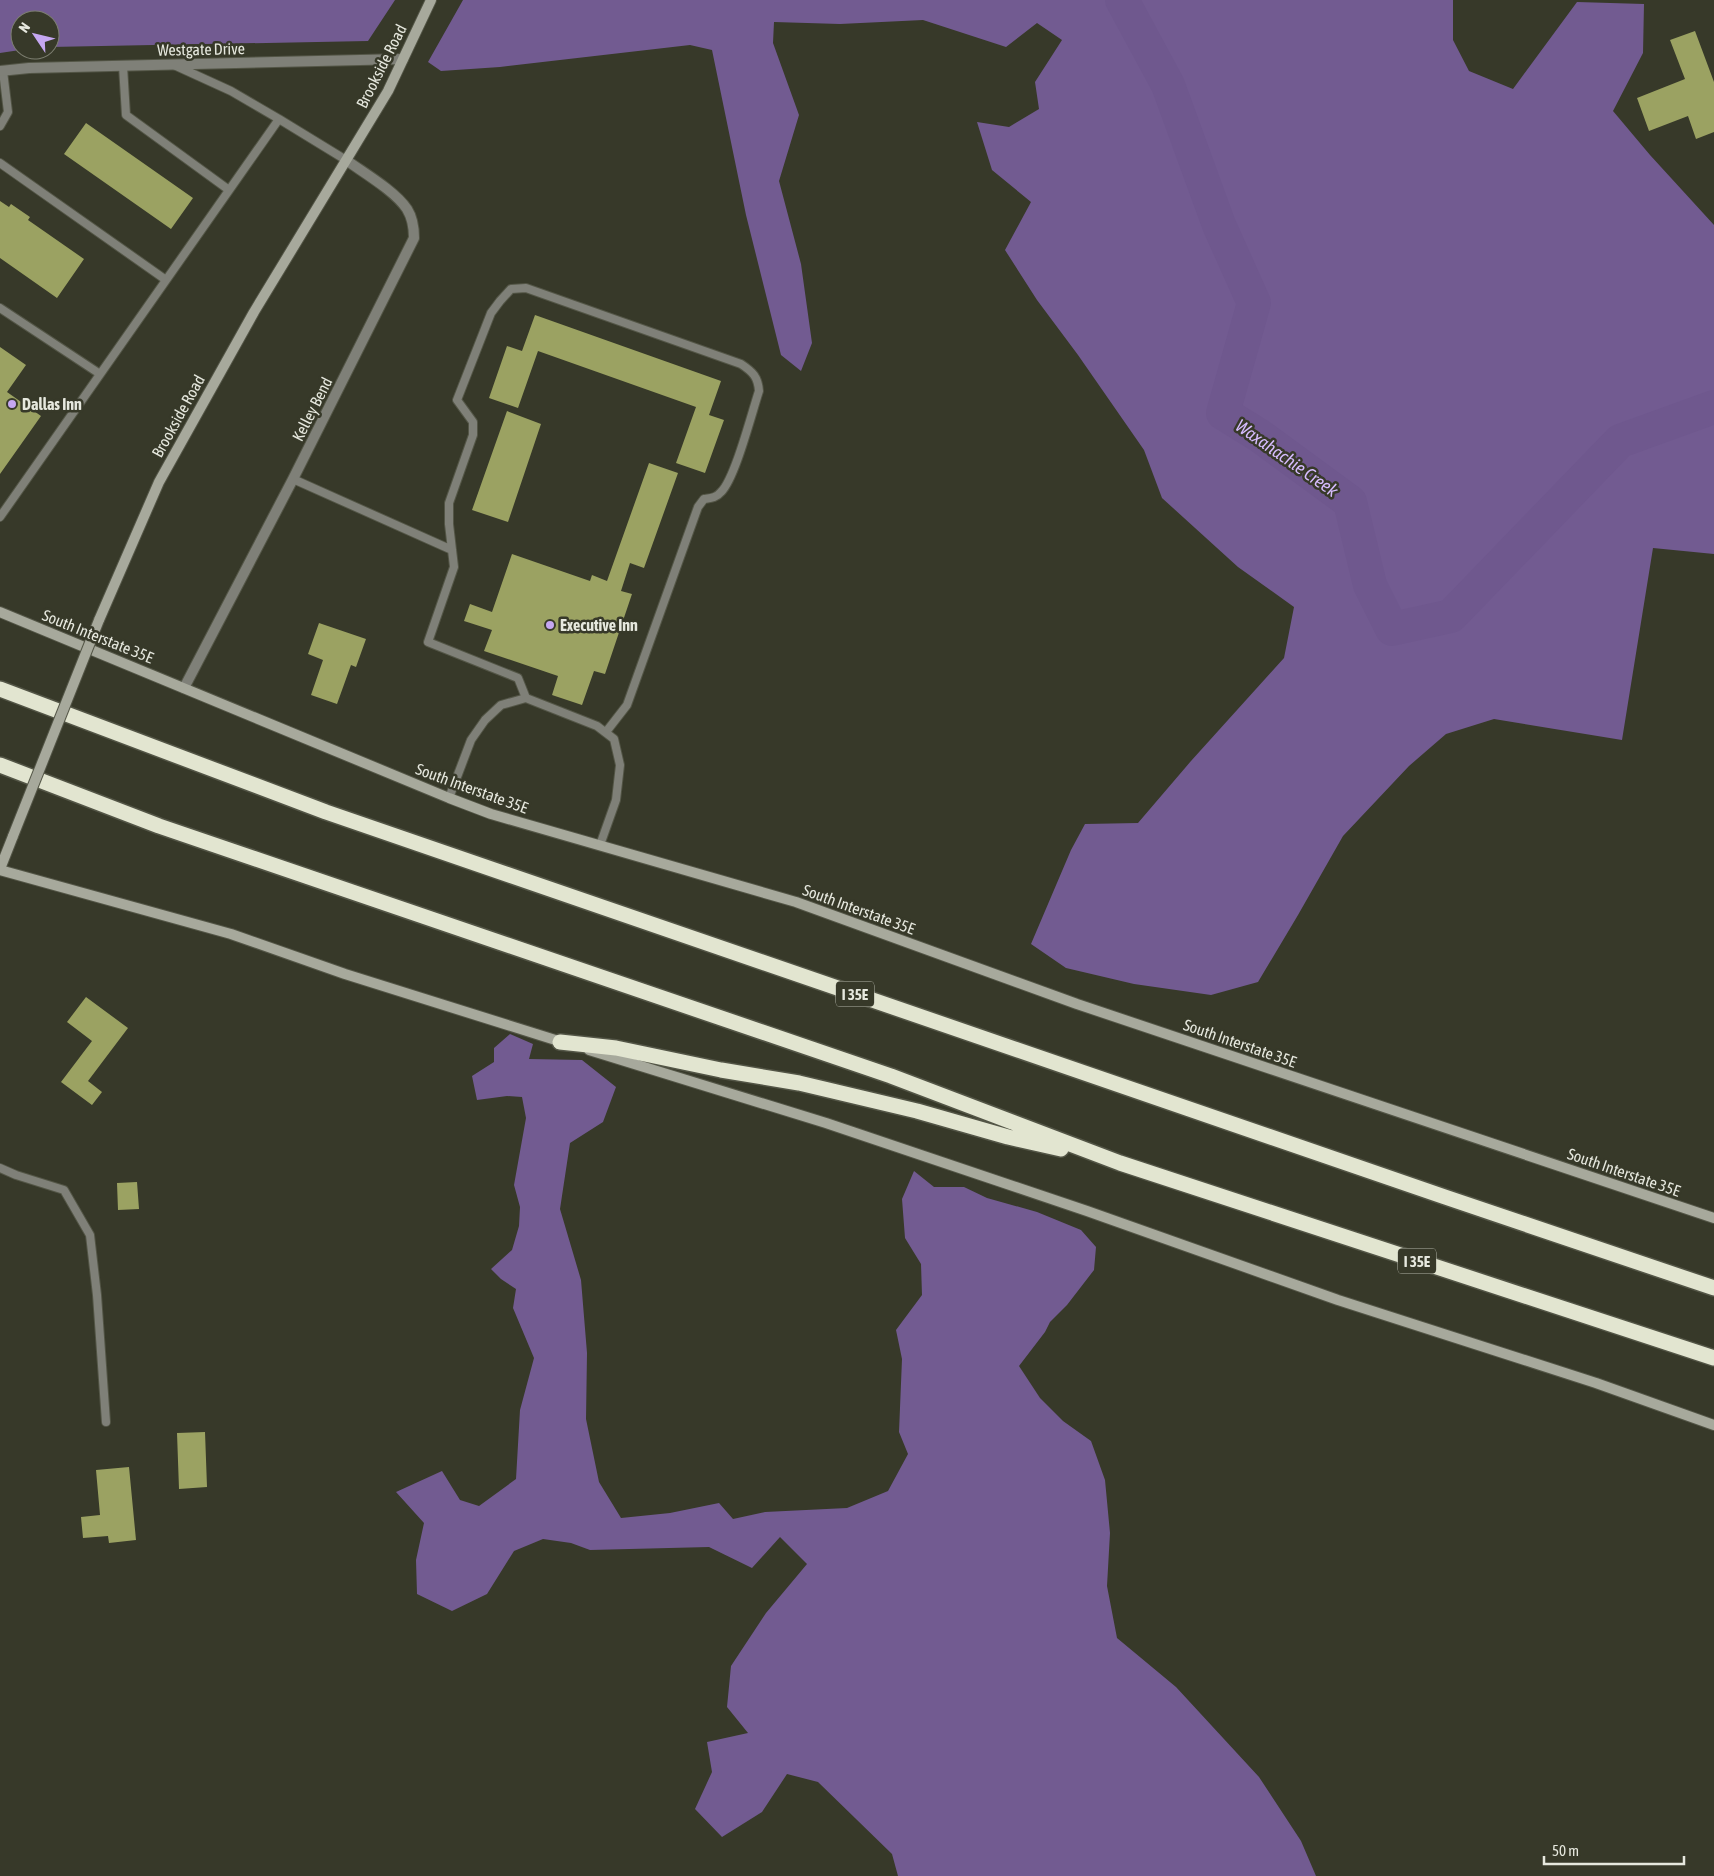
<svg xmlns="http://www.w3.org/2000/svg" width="1714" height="1876" font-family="'Asap Condensed',sans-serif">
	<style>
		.forest { fill: #725b91 }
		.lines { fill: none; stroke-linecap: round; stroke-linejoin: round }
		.river { stroke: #6f588e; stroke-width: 34 }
		.building { fill: #9ba262 }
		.service-casing { stroke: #535546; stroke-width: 10 }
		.minor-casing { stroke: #535546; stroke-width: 12 }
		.tertiary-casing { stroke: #535546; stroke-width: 12 }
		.secondary-casing { stroke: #535546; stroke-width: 12 }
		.motorway-casing { stroke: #535546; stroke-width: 18 }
		.service { stroke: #7f8078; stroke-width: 8 }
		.minor { stroke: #7f8078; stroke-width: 10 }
		.tertiary { stroke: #7f8078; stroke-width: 10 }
		.secondary { stroke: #a7a99c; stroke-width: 10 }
		.motorway { stroke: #e2e5d0; stroke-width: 15 }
		.secondary-bridge-casing { stroke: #535546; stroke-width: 12; stroke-linecap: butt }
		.secondary-bridge { stroke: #a7a99c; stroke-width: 10 }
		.poi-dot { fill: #c5a7f1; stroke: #373929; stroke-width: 2 }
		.labels { text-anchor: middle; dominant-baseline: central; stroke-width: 5; stroke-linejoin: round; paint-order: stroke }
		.shield { fill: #373929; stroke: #b2b4a8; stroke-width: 1 }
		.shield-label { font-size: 15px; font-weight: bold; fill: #e6e8de }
		.street-label { font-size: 16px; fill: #e6e8de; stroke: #373929 }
		.poi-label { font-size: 16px; font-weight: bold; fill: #e6e8de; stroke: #373929; text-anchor: start }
		.water-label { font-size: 18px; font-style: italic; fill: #d6bcfe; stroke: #373929 }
	</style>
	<rect width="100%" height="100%" fill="#373929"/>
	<path class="forest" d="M0,0H395L368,41L50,47V20H20V50L0,53Z
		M463,0H1453V40L1469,71L1513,89L1577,2L1644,4L1643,53L1613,111L1650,155L1714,225V554L1653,548L1622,740L1494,719L1446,734L1409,766L1343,836L1298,915L1258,982L1211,995L1134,984L1066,968L1031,944L1071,850L1085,824L1138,823L1191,761L1284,658L1294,607L1238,567L1162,498L1144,450L1078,355L1037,300L1005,250L1031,202L992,170L977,122L1009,127L1039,109L1035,82L1062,40L1037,23L1006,47L923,20L840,24L774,22L773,43L799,115L779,181L801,264L812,343L801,371L781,355L746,215L712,50L690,45L500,67L441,71L428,62Z
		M510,1034L533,1044L529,1059L582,1060L616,1087L603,1122L570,1143L560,1209L581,1280L587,1353L586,1419L599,1482L621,1518L670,1513L719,1503L733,1519L765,1512L847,1508L888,1491L908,1454L899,1432L902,1359L896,1330L922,1295L921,1264L905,1238L902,1199L914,1171L934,1187H964L987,1198L1037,1212L1081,1230L1096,1247L1094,1270L1067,1305L1050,1322L1045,1332L1019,1366L1040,1398L1063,1421L1091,1441L1105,1480L1110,1533L1107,1586L1117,1638L1176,1687L1259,1777L1301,1841L1316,1876H898L892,1854L818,1782L787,1774L762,1812L722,1837L695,1809L712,1772L707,1742L748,1733L727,1707L731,1666L766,1613L807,1564L780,1537L752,1568L709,1547L590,1550L571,1543L543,1539L514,1551L487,1594L452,1611L417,1594L416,1560L424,1523L396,1492L442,1471L460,1500L479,1506L516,1479L520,1410L534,1358L513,1308L516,1289L501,1279L491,1269L512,1250L519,1226L520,1207L514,1185L526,1118L522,1097L507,1096L477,1100L472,1076L494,1062V1048Z"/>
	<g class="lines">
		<path class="river" d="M1122,0L1168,85L1219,225L1254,303L1223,413L1260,436L1350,502L1370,585L1392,629L1451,616L1620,441L1714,407"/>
	</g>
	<path class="building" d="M1695,31L1714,82V132L1696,139L1688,116L1649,131L1637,98L1685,79L1670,40Z
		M86,123L193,198L171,229L64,154Z
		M0,201L9,207L11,204L30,217L28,220L84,259L57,298L0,258Z
		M535,315L721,381L709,415L724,420L705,473L676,463L696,407L538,351L518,408L489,398L507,346L522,351Z
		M0,347L26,365L7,392L41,416L0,474Z
		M507,411L541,424L508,522L472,510Z
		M649,463L678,473L644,568L630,563L621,591L632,594L605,674L594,671L582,705L552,695L558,676L484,651L492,630L464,621L470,604L492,612L512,554L590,581L592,575L607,581Z
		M319,623L366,639L356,667L351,665L337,704L311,695L323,660L308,654Z
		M86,997L128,1028L88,1081L102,1092L92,1105L61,1082L92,1041L67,1022Z
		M137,1182L139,1209L118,1210L117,1183Z
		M205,1432L207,1487L179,1489L177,1433Z
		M129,1467L136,1540L109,1543L108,1536L83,1538L81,1517L100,1515L96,1470Z"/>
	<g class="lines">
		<defs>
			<path id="service" d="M174,65L231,91L279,119
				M123,66L126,115L229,190
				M0,126L8,112L3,71
				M0,163L166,280
				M0,308L100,374
				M293,479L452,550
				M0,517L279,119L346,160
				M526,698L518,678L428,642L454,567L449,524V503L473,435V422L457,400L491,313L500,301L511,289L526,288L741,364C753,372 758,377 759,391C752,412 735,479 721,492C716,498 711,498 704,499L698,507L627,705L606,732
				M449,798L471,740L485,720L501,705L526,698L597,726L614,739L620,765L616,800L600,845
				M0,1168L16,1175L64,1190L90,1235L97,1295L106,1422"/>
			<path id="minor" d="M0,71L29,68L403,59"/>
			<path id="tertiary" d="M184,688L293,479L414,238C414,229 412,217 407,209C395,191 364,173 346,160"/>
			<path id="secondary" d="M0,612L449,798L491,814L796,902L1077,1004L1714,1218
				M99,620L159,482L254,312L388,91L431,0
				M0,869L13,836
				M0,870L231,934L345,974L565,1043
				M589,1050L826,1123L1087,1211L1338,1300L1596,1383L1714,1425"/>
			<path id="motorway" d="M0,689L326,812L1445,1197L1714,1288
				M0,765L159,826L891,1076L1120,1163L1714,1358
				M560,1042L616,1048L721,1070L799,1083L917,1111L1008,1137L1061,1149"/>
		</defs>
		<use href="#service" class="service-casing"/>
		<use href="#minor" class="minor-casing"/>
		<use href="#tertiary" class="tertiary-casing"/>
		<use href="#secondary" class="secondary-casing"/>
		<use href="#motorway" class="motorway-casing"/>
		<use href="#service" class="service"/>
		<use href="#minor" class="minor"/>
		<use href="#tertiary" class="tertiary"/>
		<use href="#secondary" class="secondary"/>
		<use href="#motorway" class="motorway"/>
		<defs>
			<path id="secondary-bridge" d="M13,836L99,620"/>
		</defs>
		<use href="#secondary-bridge" class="secondary-bridge-casing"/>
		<use href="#secondary-bridge" class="secondary-bridge"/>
	</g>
	<g class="poi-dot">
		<circle cx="12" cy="404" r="5"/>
		<circle cx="550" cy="625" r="5"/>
	</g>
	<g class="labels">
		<g class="shield">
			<rect x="836" y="981.5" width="38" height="25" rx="4"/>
			<rect x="1398" y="1248.5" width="38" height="25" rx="4"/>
		</g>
		<g class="shield-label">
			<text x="855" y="994">I 35E</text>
			<text x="1417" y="1261">I 35E</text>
		</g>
		<g class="street-label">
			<text transform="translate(201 49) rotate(-1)">Westgate Drive</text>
			<text transform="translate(381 66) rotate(-63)">Brookside Road</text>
			<text transform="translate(312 409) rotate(-63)">Kelley Bend</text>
			<text transform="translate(178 416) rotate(-61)">Brookside Road</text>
			<text transform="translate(98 636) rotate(22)">South Interstate 35E</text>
			<text transform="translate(472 788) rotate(20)">South Interstate 35E</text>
			<text transform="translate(859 909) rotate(20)">South Interstate 35E</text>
			<text transform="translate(1240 1043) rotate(19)">South Interstate 35E</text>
			<text transform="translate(1624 1172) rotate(19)">South Interstate 35E</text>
		</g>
		<g class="poi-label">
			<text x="22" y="404">Dallas Inn</text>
			<text x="560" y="625">Executive Inn</text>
		</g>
		<g class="water-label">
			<text transform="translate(1287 458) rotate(35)">Waxahachie Creek</text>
		</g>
	</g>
	<g transform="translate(35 35) rotate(305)"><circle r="24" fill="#373929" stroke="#7d7f71"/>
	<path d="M0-4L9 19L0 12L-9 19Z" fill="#c5a7f1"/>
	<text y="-8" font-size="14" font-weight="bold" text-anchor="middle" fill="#e6e8de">N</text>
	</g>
	<path d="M1544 1856v8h140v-8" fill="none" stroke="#e6e8de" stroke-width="2.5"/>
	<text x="1552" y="1856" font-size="15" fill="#e6e8de" stroke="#373929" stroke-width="4" paint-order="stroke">50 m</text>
</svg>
